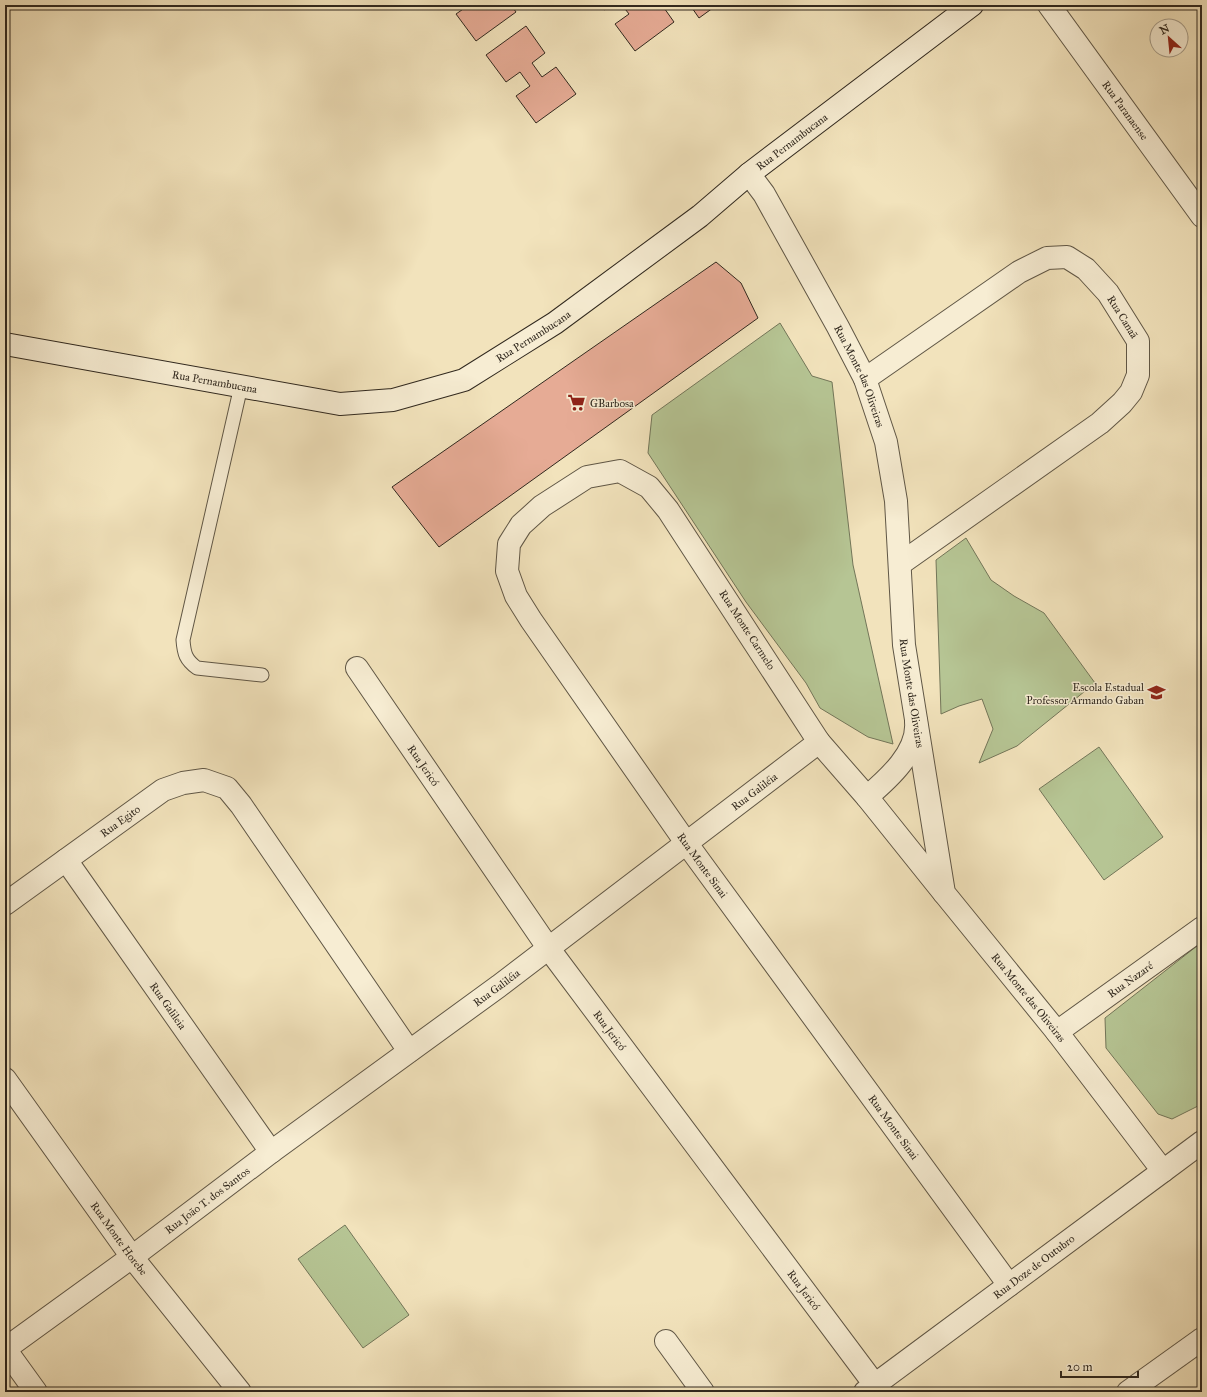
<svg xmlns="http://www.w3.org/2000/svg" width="1207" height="1397" font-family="'IM FELL Great Primer',serif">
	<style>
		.green { fill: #b6c594; stroke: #737659 }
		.building { fill: #e6ab95; stroke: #30281e }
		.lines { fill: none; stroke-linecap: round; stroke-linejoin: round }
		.service-casing { stroke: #605746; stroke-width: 15 }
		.minor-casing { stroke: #605746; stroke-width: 24 }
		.tertiary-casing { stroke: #605746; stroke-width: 24 }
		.secondary-casing { stroke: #30281e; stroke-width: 24 }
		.service { stroke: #f7edd3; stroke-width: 13 }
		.minor { stroke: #f7edd3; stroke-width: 22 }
		.tertiary { stroke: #f7edd3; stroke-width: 22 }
		.secondary { stroke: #f7edd3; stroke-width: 22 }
		.labels { text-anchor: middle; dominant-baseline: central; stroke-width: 3; stroke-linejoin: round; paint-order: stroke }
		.street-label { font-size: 11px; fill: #30281e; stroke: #f7edd3 }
		.poi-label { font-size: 11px; fill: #30281e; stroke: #f7edd3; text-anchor: start }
	</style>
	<rect width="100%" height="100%" fill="#f2e3bc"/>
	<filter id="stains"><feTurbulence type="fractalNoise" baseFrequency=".005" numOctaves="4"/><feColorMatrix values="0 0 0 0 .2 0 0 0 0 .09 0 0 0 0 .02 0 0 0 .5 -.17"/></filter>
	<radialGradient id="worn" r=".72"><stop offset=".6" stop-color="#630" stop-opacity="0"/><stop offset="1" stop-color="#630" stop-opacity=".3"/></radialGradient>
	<path class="green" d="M780,323L812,376L832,382L853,565L893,744L868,737L820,708L806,683L746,602L648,453L652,415Z
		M966,538L991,580L1014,596L1044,613L1095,683L1017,746L979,763L993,729L982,699L959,706L941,714L936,560Z
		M1099,747L1163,837L1104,880L1039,789Z
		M1202,942V1104L1172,1119L1158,1114L1106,1048L1105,1018Z
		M345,1225L409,1315L363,1348L298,1259Z"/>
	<path class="building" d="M469,5H511L516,12L476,41L456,14Z
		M601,5H611L604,10Z
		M622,5H662L674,22L635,51L615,24L629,14Z
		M690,5H717L699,18Z
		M526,26L545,53L532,63L542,77L556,67L576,94L536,123L516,96L530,86L520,72L506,82L486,55Z
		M716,262L741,283L758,318L439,547L392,487Z"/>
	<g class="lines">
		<defs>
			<path id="service" d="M241,386L183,640C184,654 186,660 197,668L262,675"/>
			<g id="minor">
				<path id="s1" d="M1049,5L1202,216"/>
				<path id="s2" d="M865,379L1019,272L1047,258L1067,257L1086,269L1108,293L1138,341V375L1131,392L1122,403L1100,423L900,564"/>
				<path id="s3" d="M357,668L549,949L875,1385"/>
				<path d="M867,797C888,779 919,752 916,721"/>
				<path id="s4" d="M66,860L271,1152"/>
				<path id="s5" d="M944,893L867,797L819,742L668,510L649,487L620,471L587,477L542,506L521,525L509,544L507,571L516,596L531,620L687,844L1009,1285"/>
				<path id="s6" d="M5,904L163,790L183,783L204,780L227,788L241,805L409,1051"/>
				<path id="s7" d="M1057,1032L1202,928"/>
				<path id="s8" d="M5,1079L132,1257L240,1392"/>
				<path d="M1163,1171L1202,1142"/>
				<path d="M666,1341L703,1392"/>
				<path id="s9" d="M5,1349L132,1257L271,1152L499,986L819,742"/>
				<path d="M5,1349L36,1392"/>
				<path d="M1128,1392L1202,1339"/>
			</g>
			<g id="tertiary">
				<path id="s10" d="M749,174L764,194L838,327L865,379L886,442L896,501L904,645L944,893L1057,1032L1163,1171L865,1392"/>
			</g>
			<g id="secondary">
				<path id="s11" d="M5,344L340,404L393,400L464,380L555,323L700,216L749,174L972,5"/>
			</g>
		</defs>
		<use href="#service" class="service-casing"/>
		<use href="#minor" class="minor-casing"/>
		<use href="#tertiary" class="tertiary-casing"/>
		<use href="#secondary" class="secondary-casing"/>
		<use href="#service" class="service"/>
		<use href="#minor" class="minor"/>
		<use href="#tertiary" class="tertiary"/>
		<use href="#secondary" class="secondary"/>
	</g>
	<defs>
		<symbol id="supermarket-bare" viewBox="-9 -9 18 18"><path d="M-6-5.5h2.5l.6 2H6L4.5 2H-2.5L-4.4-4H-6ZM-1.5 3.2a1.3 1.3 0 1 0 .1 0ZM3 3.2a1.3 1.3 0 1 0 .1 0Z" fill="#8f2418" stroke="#f7edd3" stroke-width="2.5" paint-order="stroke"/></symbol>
		<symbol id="school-bare" viewBox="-9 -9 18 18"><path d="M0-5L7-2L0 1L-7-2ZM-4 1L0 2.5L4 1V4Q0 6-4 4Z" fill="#8f2418" stroke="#f7edd3" stroke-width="2.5" paint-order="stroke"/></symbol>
	</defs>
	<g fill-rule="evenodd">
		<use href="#supermarket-bare" x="564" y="390" width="25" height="25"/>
		<use href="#school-bare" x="1144" y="680" width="25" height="25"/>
	</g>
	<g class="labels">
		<g class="street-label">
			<text stroke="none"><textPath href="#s1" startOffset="130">Rua Paranaense</textPath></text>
			<text stroke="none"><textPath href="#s11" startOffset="873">Rua Pernambucana</textPath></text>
			<text stroke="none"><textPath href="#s2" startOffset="322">Rua Canaã</textPath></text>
			<text stroke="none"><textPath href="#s11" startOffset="549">Rua Pernambucana</textPath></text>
			<text stroke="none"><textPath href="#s10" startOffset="231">Rua Monte das Oliveiras</textPath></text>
			<text stroke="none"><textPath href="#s11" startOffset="213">Rua Pernambucana</textPath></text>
			<text transform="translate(747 630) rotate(57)">Rua Monte Carmelo</text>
			<text stroke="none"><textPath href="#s10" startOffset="555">Rua Monte das Oliveiras</textPath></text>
			<text stroke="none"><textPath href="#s3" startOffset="118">Rua Jericó</textPath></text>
			<text stroke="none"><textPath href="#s9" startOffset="934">Rua Galiléia</textPath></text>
			<text stroke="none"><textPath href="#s6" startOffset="142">Rua Egito</textPath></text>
			<text stroke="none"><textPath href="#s5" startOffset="1055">Rua Monte Sinai</textPath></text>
			<text stroke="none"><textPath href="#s7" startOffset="90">Rua Nazaré</textPath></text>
			<text stroke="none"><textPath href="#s9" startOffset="610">Rua Galiléia</textPath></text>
			<text stroke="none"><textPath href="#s10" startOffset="892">Rua Monte das Oliveiras</textPath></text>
			<text stroke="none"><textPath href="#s4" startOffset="178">Rua Galileia</textPath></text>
			<text stroke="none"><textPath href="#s3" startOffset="442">Rua Jericó</textPath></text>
			<text stroke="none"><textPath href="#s5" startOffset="1379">Rua Monte Sinai</textPath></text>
			<text stroke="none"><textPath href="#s9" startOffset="251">Rua João T. dos Santos</textPath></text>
			<text stroke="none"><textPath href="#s8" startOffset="196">Rua Monte Horebe</textPath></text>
			<text transform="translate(1034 1267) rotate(-37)">Rua Doze de Outubro</text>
			<text stroke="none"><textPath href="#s3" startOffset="766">Rua Jericó</textPath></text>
		</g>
		<g class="poi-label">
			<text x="590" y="403">GBarbosa</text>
			<text x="1144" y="687" text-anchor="end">Escola Estadual<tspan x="1144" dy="13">Professor Armando Gaban</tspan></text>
		</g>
	</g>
	<rect width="1207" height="1397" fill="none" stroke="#f2e3bc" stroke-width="20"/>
	<rect x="6" y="6" width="1195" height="1385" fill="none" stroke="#30281e" stroke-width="2"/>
	<rect x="10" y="10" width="1187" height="1377" fill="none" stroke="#30281e"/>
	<g transform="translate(1169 38) rotate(333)"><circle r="19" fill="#f7edd3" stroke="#a79e8b"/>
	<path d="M0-3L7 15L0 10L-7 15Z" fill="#8f2418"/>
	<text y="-6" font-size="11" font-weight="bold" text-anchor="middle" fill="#30281e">N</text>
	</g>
	<path d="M1061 1371v6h77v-6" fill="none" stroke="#30281e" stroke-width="2"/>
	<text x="1067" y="1371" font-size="12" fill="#30281e" stroke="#f7edd3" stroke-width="3" paint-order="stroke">20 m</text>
	<rect width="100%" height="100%" filter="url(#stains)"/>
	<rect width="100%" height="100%" fill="url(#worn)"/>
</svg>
